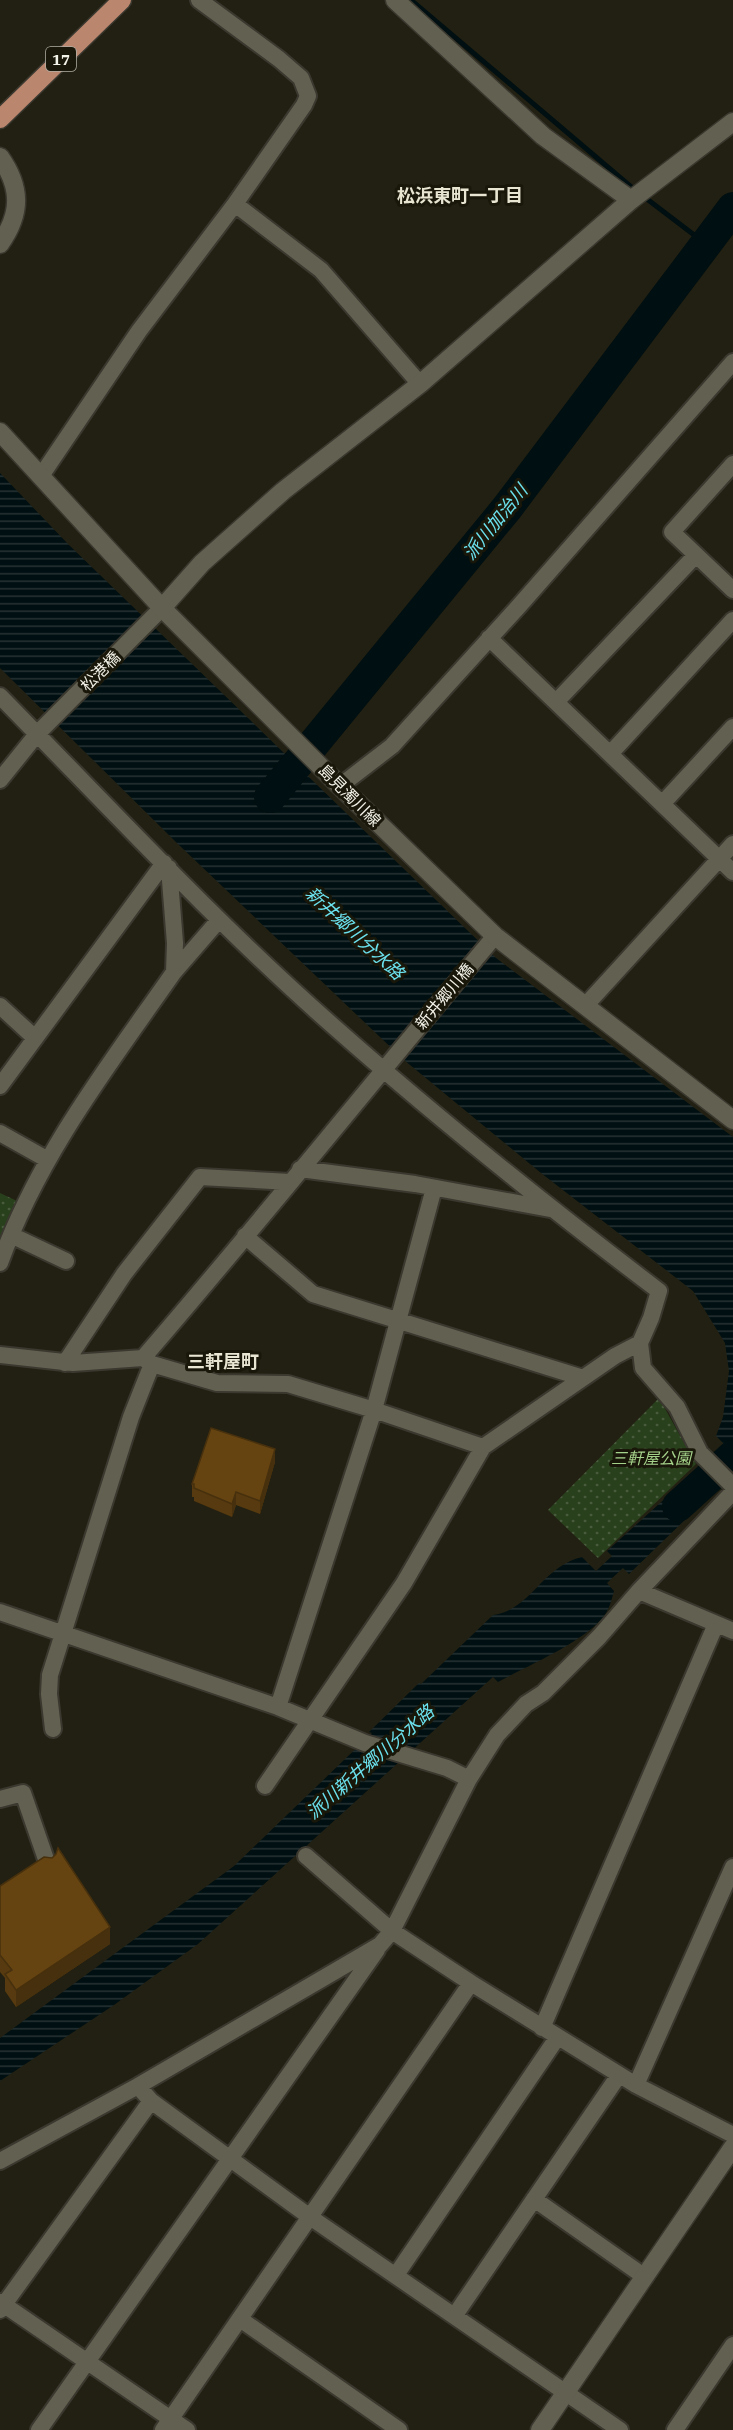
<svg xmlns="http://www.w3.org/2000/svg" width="733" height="2430" font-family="'IBM Plex Serif','Noto Sans JP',serif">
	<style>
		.grass { fill: url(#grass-dots) }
		.water { fill: url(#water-rules) }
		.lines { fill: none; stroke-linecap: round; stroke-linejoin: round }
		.stream { stroke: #000f11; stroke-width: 5 }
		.river { stroke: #000f11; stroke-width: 32 }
		.street-casing { stroke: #3a382f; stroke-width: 20 }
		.secondary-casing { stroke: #3a382f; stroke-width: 21 }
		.primary-casing { stroke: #3a382f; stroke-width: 21 }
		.street { stroke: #626050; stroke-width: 16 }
		.secondary { stroke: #626050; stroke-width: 18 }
		.primary { stroke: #bb866e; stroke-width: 18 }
		.wall { fill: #573a0f }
		.shaded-wall { fill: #47300d }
		.building { fill: #654412; stroke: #47300d; stroke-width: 1.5 }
		.labels { text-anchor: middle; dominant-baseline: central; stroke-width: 6; stroke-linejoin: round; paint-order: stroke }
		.shield { fill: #191709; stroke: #b2b0a6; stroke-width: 1.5 }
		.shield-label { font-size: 15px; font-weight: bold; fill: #f3f2e9 }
		.street-label { font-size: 16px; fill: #f3f2e9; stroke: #191709 }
		.park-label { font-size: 16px; font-style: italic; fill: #a5d28b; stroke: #191709 }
		.neighbourhood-label { font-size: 18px; font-weight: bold; fill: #e8e5d3; stroke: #191709 }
		.water-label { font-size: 18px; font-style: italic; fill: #6be1ee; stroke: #191709 }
	</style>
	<defs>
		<pattern id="grass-dots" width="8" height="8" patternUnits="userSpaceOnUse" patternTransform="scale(1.5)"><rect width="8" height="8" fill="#29401c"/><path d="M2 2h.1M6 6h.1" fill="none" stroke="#485c3d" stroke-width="1.8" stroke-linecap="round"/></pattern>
		<pattern id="water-rules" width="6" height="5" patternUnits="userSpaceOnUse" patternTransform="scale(1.5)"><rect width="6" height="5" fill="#000f11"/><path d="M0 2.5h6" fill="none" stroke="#263234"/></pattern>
	</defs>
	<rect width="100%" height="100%" fill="#222012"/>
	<path class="grass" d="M0,1193L17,1201L0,1243Z
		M659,1398L696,1464L598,1558L548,1510Z"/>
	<path class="water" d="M0,473L69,545L496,958L733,1137V1453L716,1436L723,1417L729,1371L725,1343L693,1291L541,1173L404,1060L179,845L0,668Z
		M701,1466L720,1486L629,1574L623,1568L607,1583L614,1591C612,1598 610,1607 606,1613C589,1640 527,1666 498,1682L493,1677L198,1944L114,2005L0,2081V2038L234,1866L372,1733L369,1732L419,1683L421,1684L493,1615C531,1610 541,1567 582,1557L596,1571L612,1556L607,1551Z"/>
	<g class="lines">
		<path class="stream" d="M411,0L636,191
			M643,196L706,244"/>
		<path class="river" d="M270,797L507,508L733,208
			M678,1506L733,1456"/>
		<defs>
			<path id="street" d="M235,204L321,270L420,384
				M733,464L672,532L733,590
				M41,476L139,331L235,204L304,105L308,96L301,78L279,59L199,0
				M489,638L733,872
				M0,696C109,807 215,922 332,1025C437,1118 547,1206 659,1291L651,1318L640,1343L643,1368L677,1407L700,1453L733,1486
				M556,702L696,555
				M610,754L733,620
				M0,780L37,734L162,608
				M340,786L392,746L519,606L733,362
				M662,804L733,727
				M174,972L219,920
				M0,1006L35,1038
				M585,1006L733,844
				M0,1086L164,863
				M0,1133L48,1160
				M300,1169L415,1184L550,1209
				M11,1235L66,1261
				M245,1236L313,1294L583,1378
				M0,1263C39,1155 109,1065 174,972L175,943L169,868
				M0,1355L73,1363L143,1358C263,1219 377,1076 495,936
				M143,1358L152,1364L217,1383L288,1384L374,1410L483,1447L615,1356L640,1343
				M65,1363L124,1274L200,1177L290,1182
				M639,1591L733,1631
				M0,1612L278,1707L365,1743L447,1768L469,1779
				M278,1707L374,1410L434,1188
				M53,1729L49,1694L50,1675L131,1417L152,1364
				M265,1786L404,1583L483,1447
				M0,1799L23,1793L48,1865
				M306,1856L392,1931L471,1983L636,2085L733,2135
				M542,2028L716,1624
				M636,2085L733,1867
				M138,2086L151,2101L310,2217L620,2430
				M0,2161L138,2086L380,1945L392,1931L469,1779L497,1735L526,1704L543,1693L599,1637L639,1591L733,1492
				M534,2199L645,2277
				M396,2275L557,2038
				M0,2302L187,2430
				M0,2310L151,2101
				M455,2315L619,2075
				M240,2319L399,2430
				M39,2430L377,1950
				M163,2430L471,1983
				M675,2430L733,2345"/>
			<path id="secondary" d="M395,0L543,136L631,200
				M0,157C21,187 22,213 0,244
				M0,432L162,608L340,786L495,936L733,1120
				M162,608L202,563L283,491L420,384L631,200L733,122
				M540,2430L733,2147"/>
			<path id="primary" d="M0,119L122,0"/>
		</defs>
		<use href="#street" class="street-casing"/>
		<use href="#secondary" class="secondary-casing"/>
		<use href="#primary" class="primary-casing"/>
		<use href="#street" class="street"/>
		<use href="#secondary" class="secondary"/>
		<use href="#primary" class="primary"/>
	</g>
	<path class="wall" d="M275,1462L260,1514L236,1505L232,1517L194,1501V1497H192V1484Z
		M0,1886L110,1944L16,2007L5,1991V1978L0,1972Z"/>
	<path class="shaded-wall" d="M275,1449V1462L260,1514V1501Z
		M236,1492V1505L232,1517V1504Z
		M110,1927V1944L16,2007V1990Z"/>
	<path class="building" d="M211,1428L275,1449L260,1501L236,1492L232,1504L194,1488V1484H192Z
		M58,1848L110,1927L16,1990L5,1974L12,1970L0,1955V1886L44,1857L52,1858L56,1854Z"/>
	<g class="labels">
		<rect class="shield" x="46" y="47" width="30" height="24" rx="4.5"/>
		<g class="shield-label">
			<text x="61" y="59">17</text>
		</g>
		<g class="street-label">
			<text transform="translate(100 671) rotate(-45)">松港橋</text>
			<text transform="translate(350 795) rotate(45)">島見濁川線</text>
			<text transform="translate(444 996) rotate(-50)">新井郷川橋</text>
		</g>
		<g class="park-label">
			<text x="651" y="1458">三軒屋公園</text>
		</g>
		<g class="neighbourhood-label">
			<text x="460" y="195">松浜東町一丁目</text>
			<text x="223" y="1361">三軒屋町</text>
		</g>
		<g class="water-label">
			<text transform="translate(495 522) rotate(-51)">派川加治川</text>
			<text transform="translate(355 933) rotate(43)">新井郷川分水路</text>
			<text transform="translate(370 1762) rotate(-41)">派川新井郷川分水路</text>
		</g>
	</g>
</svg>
